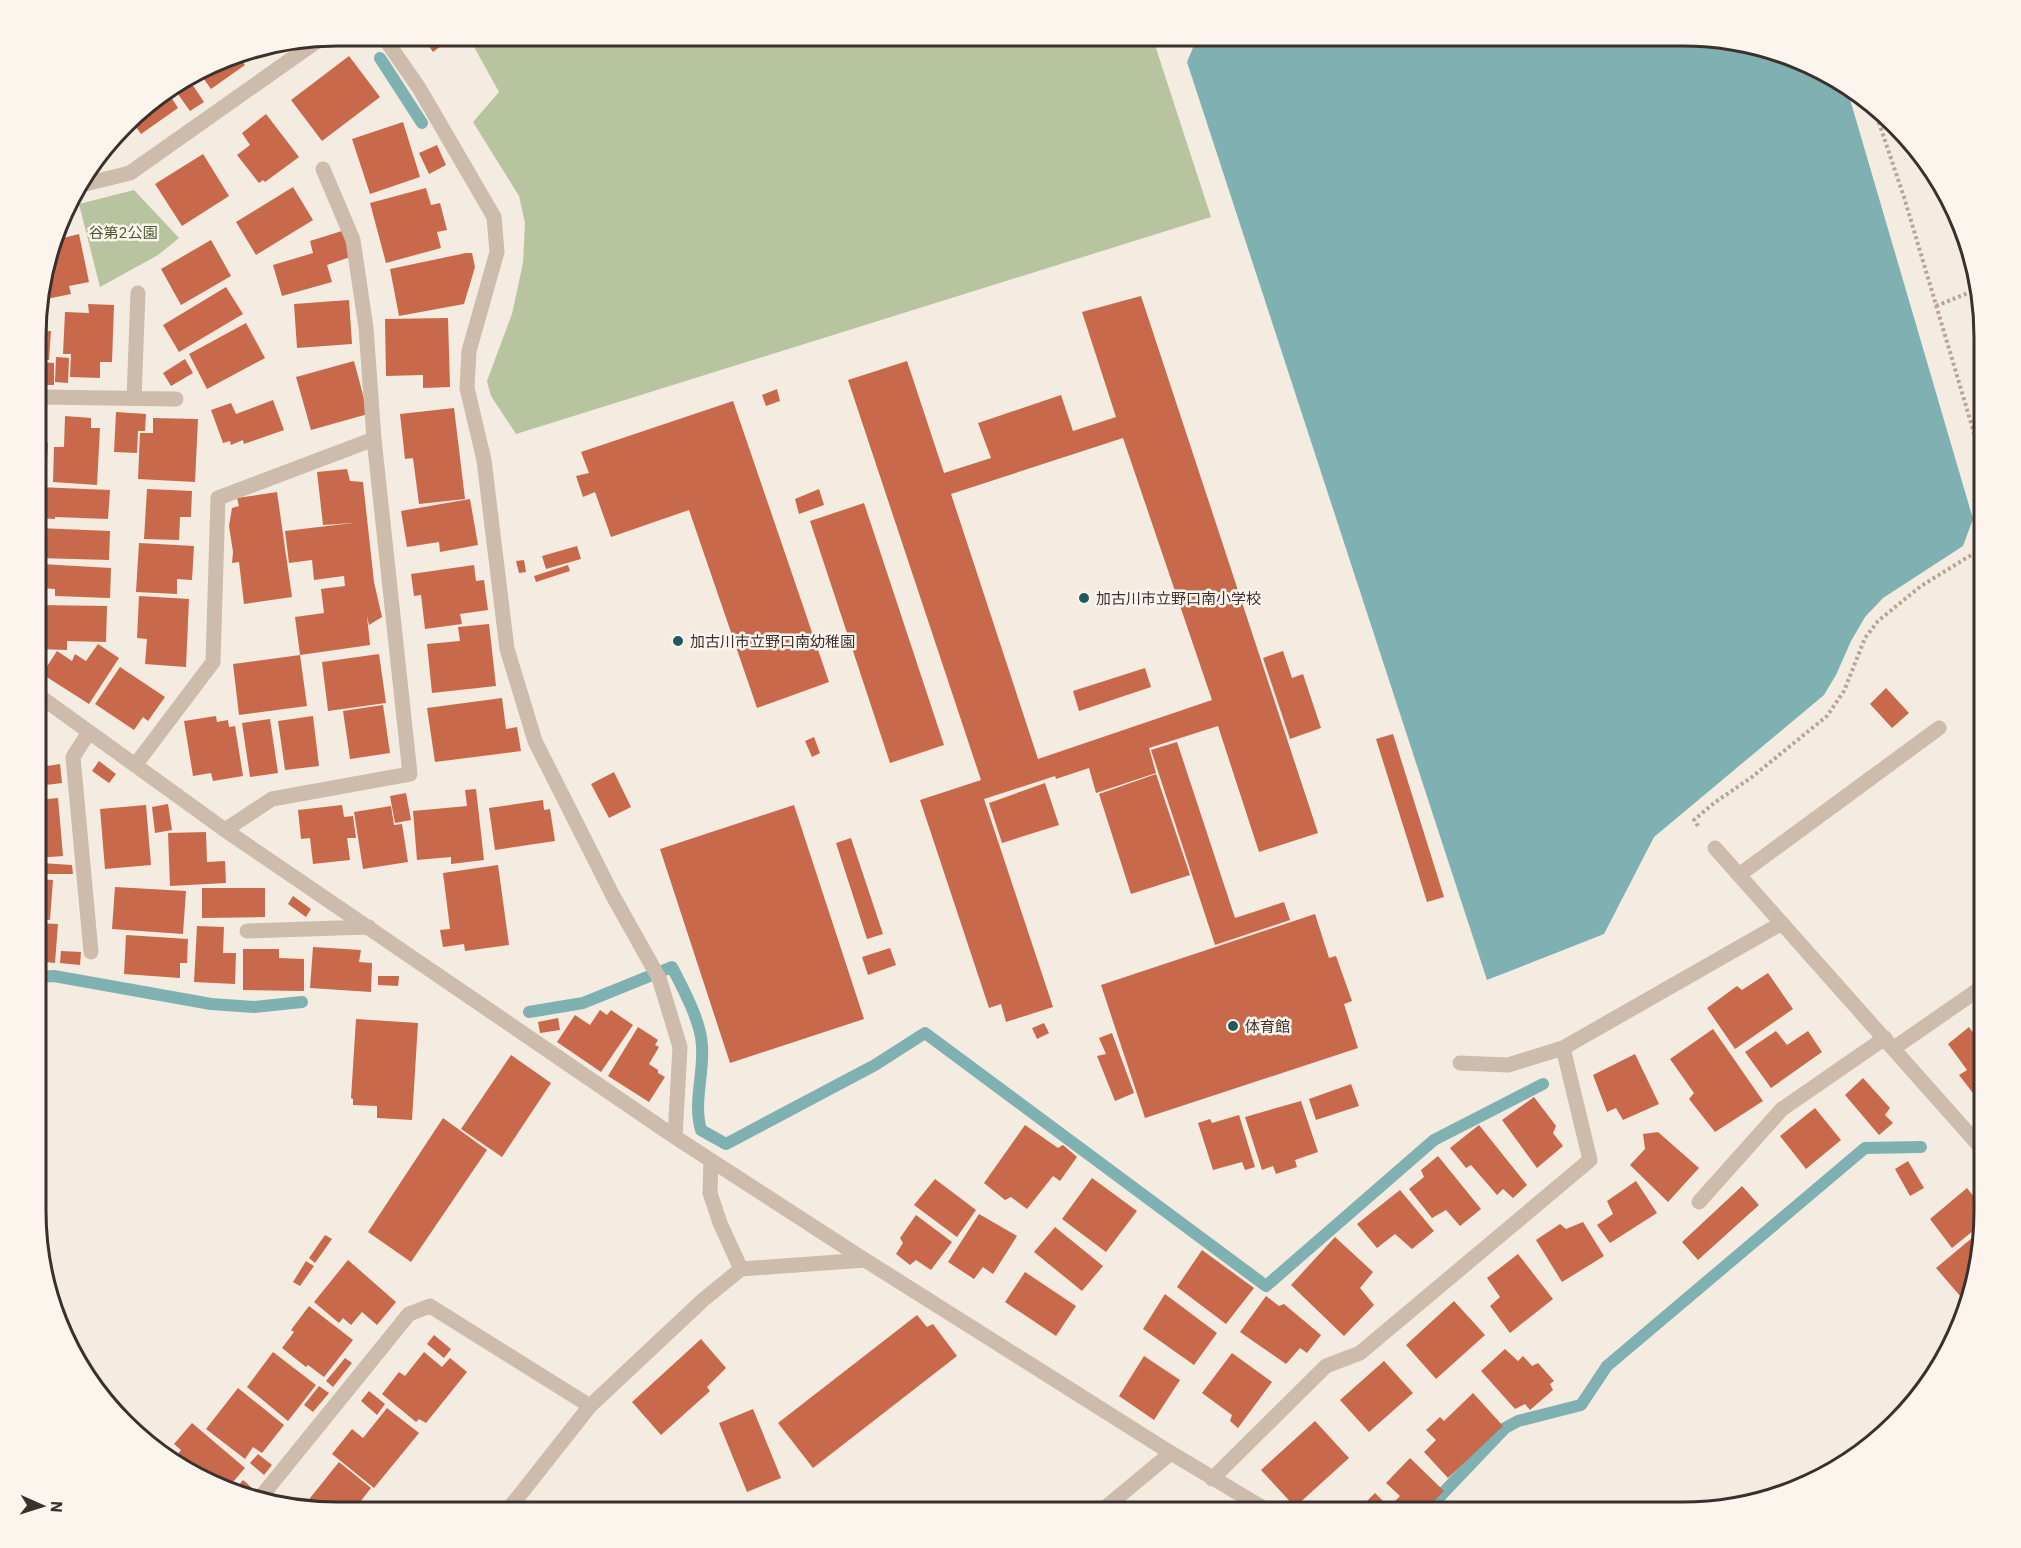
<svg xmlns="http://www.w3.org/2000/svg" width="2021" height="1548" font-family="'IBM Plex Sans','Noto Sans JP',sans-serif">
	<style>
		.green { fill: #b8c4a0 }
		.water { fill: #7fb0b2 }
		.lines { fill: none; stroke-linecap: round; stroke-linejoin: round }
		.stream { stroke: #7fb0b2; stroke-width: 12 }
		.building { fill: #c8694b; fill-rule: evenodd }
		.path { stroke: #b9a596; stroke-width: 4; stroke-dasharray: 3 3; stroke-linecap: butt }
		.lane { stroke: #cdbbac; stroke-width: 15 }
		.street { stroke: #cdbbac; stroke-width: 15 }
		.poi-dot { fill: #1f5a5e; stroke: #fbf5ee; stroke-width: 2 }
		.labels { text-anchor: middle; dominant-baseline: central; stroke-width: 5; stroke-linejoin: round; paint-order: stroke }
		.park-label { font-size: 15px; fill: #4a5a2e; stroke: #fbf5ee }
		.poi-label { font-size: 15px; fill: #3b302b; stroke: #fbf5ee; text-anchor: start }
		.rim { fill: none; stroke: #3b302b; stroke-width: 3 }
	</style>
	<rect width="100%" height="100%" fill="#f4ebe1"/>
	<path class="green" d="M468,36H1152L1211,217L516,434L491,396L487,381L512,314L523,263L525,223L519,196L473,122L499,92Z
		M134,190L179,238L158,255L100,287L79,204Z"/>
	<path class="water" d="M1198,36L1703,37L1799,59L1847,89L1973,519L1963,546L1883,598L1865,617L1851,641L1836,675L1824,695L1654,837L1604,934L1487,980L1187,62Z"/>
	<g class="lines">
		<path class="stream" d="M380,58L422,123
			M37,977L54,976L211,1004L254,1007L302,1002
			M529,1012L583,1003L672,967C683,989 701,1021 702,1046C704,1074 693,1103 701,1130L726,1144L875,1065L925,1033L1266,1286L1434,1140L1543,1084
			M1983,1109H1984
			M1425,1512L1505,1428L1518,1421L1581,1405L1607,1366L1865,1148L1921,1147"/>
	</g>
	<path class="building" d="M422,36H448L450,39L433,52Z
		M238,54L245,65L211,89L201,75Z
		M349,56L380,97L322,141L291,100Z
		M190,81L204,102L190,111L175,90Z
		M169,94L178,108L141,134L131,120L139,111Z
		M266,114L299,157L265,182L263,180L259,183L237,155L250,145L242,133Z
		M403,122L420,177L370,194L352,139Z
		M437,145L446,165L429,174L419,153Z
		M203,154L229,196L182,226L155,184Z
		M293,187L313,220L256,255L236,222Z
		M426,188L431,205L440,203L447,230L437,232L441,248L386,263L370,203Z
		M345,230L353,256L327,265L332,282L282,296L273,265L313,253L310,241Z
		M79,234L89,282L69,286L71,294L42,300L40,293L59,239Z
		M211,240L231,276L181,305L161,269Z
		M466,253H472L475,267L464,304L399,316L390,269Z
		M226,287L243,314L179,352L163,325Z
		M1141,296L1318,833L1259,852L1218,726L1149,748L1156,773L1096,793L1089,768L1056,779L1055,776L984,799L1053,1007L1006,1022L1001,1004L989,1008L920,800L981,780L848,380L907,361L944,473L991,458L978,423L1061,395L1073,431L1116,417L1082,312ZM1123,438L1212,700L1038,759L951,494Z
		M349,300L352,344L297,348L294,304Z
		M88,304L114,305L112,362H100V378L70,377L71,354H63L65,312L89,313Z
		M448,318L450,387L423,388V375L386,376L385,319Z
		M246,323L265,358L207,389L189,354Z
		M39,331H51L49,360H39Z
		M56,357L69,358L68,383L55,382Z
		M185,359L193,373L171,386L163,373Z
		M354,361L368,414L311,430L296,377Z
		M41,362L54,363V385H41Z
		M777,389L780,401L766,406L762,395Z
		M273,400L284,430L244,444L243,440L231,445L230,441L223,443L211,410L231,403L236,414Z
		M733,401L829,682L757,708L689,510L611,537L595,492L583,497L576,476L589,473L581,452Z
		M454,408L465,499L419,504L413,458L405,459L400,414Z
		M116,412L146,414L145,431H138L137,453L114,452Z
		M65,416L91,418V428H100L97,485L53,482L54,447H64Z
		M153,418L198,419L195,482L138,479L140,433H153Z
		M38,443H48L47,462H41L40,481H38Z
		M347,469L350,481L363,482L374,582L382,617L369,625L367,616L370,645L300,655L295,617L324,613L321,589L345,586L344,576L314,580L312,560L289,563L285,531L353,523L323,525L317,472Z
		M38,487L110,490L108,519L55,517V519L38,518Z
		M147,489L192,491L191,517H180L179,540L144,539Z
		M819,489L824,505L799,514L795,499Z
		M277,492L292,597L244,604L239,562L232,563L233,552L229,526L232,508L239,506L237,498Z
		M470,499L478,545L440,552L439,542L407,547L401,511Z
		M864,503L944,745L890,763L810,521Z
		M38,528L110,531L109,560L38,558Z
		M139,543L194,546L192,580L177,579V594L136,592Z
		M577,546L581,559L546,569L542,556Z
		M524,560L526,572L519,573L516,561Z
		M41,564L111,568L110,598L55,596V589L40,588Z
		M474,565L476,581L484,580L488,610L460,614L462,624L425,629L421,595L414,596L411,574Z
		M568,565L570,571L536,582L534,576Z
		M38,589L47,590L46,602H38Z
		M139,596L189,599L186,667L145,664L147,639L137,638Z
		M39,605L107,606L106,642L67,641V650L38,649Z
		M489,624L496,686L432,693L427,644L460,641L458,627Z
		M98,644L119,658L89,704L42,674L57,651L72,661L75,654L86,661Z
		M1283,651L1292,678L1303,674L1321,728L1290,739L1263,658Z
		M379,654L386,703L328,711L322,662Z
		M300,655L307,706L239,715L233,664Z
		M120,667L165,697L148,721L143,717L134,730L95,704Z
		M1145,668L1151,687L1079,711L1073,691Z
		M1886,688L1909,713L1892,728L1870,704Z
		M502,698L506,729L517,727L521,751L435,762L427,708Z
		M383,705L390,753L350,759L343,711Z
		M216,716L217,722L228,720L229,727L235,726L243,776L213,781L211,773L193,776L184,721Z
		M313,716L319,766L285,770L278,721Z
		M270,719L278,773L250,777L242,723Z
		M43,733L47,766L60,764L62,783L38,786V734Z
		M1393,734L1444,897L1427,902L1376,739Z
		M814,737L820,753L812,757L805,741Z
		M1177,742L1235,918L1284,902L1290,920L1215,945L1151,750Z
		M99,761L116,774L109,783L92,771Z
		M614,772L631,807L609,818L591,784Z
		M1156,774L1190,875L1131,894L1099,794Z
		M1045,783L1059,825L1002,843L989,803Z
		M476,789L484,860L451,864V857L417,860L413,811L467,806L465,790Z
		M406,793L411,820L395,823L390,796Z
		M58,798L63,856L37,858L38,800Z
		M543,800L544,810L550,809L555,841L495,850L489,808Z
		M168,804L172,830L155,833L152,807Z
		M146,805L151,865L105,869L100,809Z
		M342,805L344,817L353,816L356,838H347L350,860L313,864L310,838L301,839L298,810Z
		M794,805L864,1019L730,1063L660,849Z
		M391,806L394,825L402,824L408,862L363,869L354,812Z
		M206,832L207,862L225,861L226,883L170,886L168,833Z
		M851,838L883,934L867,939L836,843Z
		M41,863L72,865L73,874H40Z
		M498,865L509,945L465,951L464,944L443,947L440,930L450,929L443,873Z
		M37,879L53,880L50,920L37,919Z
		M115,887L186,891L183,934L112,929Z
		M202,888H265V917L202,918Z
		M293,896L311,909L306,917L288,904Z
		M1315,914L1329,958L1336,956L1352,1001L1344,1004L1358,1048L1145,1118L1101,985Z
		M37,923L58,924L55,963L37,961Z
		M197,926L224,927L223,953H236L235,984L194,982Z
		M126,935L188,939L187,963H180V978L124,974Z
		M313,947L361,950L359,962L372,963L371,992L310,988Z
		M890,948L896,965L868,975L862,957Z
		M243,949H279V958L304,959V991L243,990Z
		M61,951L81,952L80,965L60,963Z
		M1768,973L1793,1009L1735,1049L1707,1008L1737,986L1742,990Z
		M378,976H399L398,986L378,985Z
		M600,1010L607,1015L611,1010L633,1025L601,1072L557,1042L575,1015L590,1025Z
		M558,1018L560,1030L540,1033L538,1022Z
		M356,1019L418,1023L412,1120L377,1118V1106L353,1105V1099L351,1098Z
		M1044,1023L1049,1033L1037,1039L1032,1028Z
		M638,1027L658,1040L655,1045L659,1047L649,1064L658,1070V1073L665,1077L649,1102L608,1076Z
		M1969,1027L1984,1048V1105L1983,1106L1959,1075L1967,1070L1948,1044Z
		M1713,1029L1763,1101L1715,1132L1689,1099L1694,1093L1670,1059Z
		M1776,1031L1787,1045L1808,1031L1822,1052L1771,1088L1745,1052Z
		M1112,1033L1134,1093L1115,1101L1097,1056L1106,1054L1099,1038Z
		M1635,1054L1659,1104L1623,1120L1616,1108L1607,1112L1593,1075Z
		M511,1055L551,1083L502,1157L461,1129Z
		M1863,1078L1890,1108L1885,1115L1893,1123L1879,1135L1845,1095Z
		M1351,1084L1359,1106L1316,1120L1309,1099Z
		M1534,1097L1556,1126L1553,1133L1563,1146L1537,1168L1502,1120Z
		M1301,1101L1318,1152L1295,1160L1297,1167L1276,1174L1273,1166L1262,1170L1245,1117Z
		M1815,1108L1841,1140L1806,1169L1780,1136Z
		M1239,1115L1255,1167L1245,1170L1242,1162L1213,1170L1198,1123L1210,1119L1212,1123Z
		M443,1118L487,1150L411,1262L368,1232Z
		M1025,1125L1058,1148L1063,1145L1077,1157L1060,1181L1053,1176L1027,1209L1011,1197L1005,1200L984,1183Z
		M1479,1125L1527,1185L1513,1198L1503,1189L1497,1195L1471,1165L1466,1168L1450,1148Z
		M1658,1132L1699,1168L1668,1202L1630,1165L1645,1149L1643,1134Z
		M1438,1156L1481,1209L1460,1226L1446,1210L1432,1218L1409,1189L1424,1177L1421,1170Z
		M1908,1161L1924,1188L1910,1196L1895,1169Z
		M1092,1178L1137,1211L1106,1252L1062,1219Z
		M935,1179L976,1210L957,1237L914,1205Z
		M1636,1181L1657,1213L1610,1243L1597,1225L1613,1214L1607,1201Z
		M1742,1186L1759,1205L1698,1260L1682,1242Z
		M1967,1188L1984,1210V1222L1952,1248L1930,1219Z
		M1400,1190L1434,1231L1412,1249L1395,1234L1377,1248L1357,1224Z
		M979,1214L1017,1236L993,1274L983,1267L974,1279L948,1262Z
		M916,1215L952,1242L931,1270L916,1260L910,1265L896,1254L903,1243L900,1238Z
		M1583,1222L1604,1256L1562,1282L1536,1240L1560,1224L1566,1229Z
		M1055,1227L1103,1266L1082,1291L1034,1252Z
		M1984,1228V1231L1967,1304L1936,1268Z
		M325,1235L332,1239L315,1263L309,1258Z
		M1335,1237L1373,1272L1360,1288L1374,1305L1344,1336L1291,1285Z
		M1202,1250L1254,1288L1226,1324L1177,1287Z
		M1518,1254L1553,1299L1510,1333L1490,1306L1500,1297L1487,1278Z
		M348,1260L396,1302L377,1325L362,1312L351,1325L343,1318L339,1323L314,1302Z
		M306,1261L314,1266L300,1286L293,1282Z
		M1025,1272L1076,1306L1056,1336L1005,1302Z
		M1165,1294L1217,1333L1194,1365L1143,1329Z
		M1266,1296L1279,1306L1284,1304L1321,1335L1307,1353L1300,1348L1286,1364L1240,1332Z
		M1454,1301L1485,1335L1436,1379L1406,1345Z
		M309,1306L353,1340L324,1377L308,1365L306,1367L282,1348L294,1332L291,1330Z
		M917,1315L927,1327L933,1324L957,1356L813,1468L778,1423Z
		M434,1335L451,1349L444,1358L427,1344Z
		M701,1339L726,1368L707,1387L710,1391L661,1435L632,1402Z
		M1505,1349L1518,1361L1523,1356L1532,1366L1538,1363L1554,1381L1550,1384L1553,1390L1530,1410L1525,1404L1515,1409L1481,1371Z
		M273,1352L316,1385L288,1421L247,1387Z
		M424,1352L442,1367L450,1358L467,1372L426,1423L419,1419L416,1422L382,1394L399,1372L405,1376Z
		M1232,1353L1272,1382L1238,1428L1230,1421L1232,1415L1202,1393Z
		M1144,1356L1180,1380L1154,1420L1119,1396Z
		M345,1358L352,1363L333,1387L326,1381Z
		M1384,1361L1413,1393L1369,1432L1340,1400Z
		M319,1386L329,1393L313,1412L304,1405Z
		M238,1388L284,1425L262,1453L253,1447L245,1459L206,1429Z
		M369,1391L385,1404L377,1415L361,1401Z
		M1473,1393L1503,1426L1448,1478L1424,1452L1436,1440L1426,1430L1440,1417L1444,1421Z
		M387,1408L419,1433L374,1488L332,1454L352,1429L363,1438Z
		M753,1409L781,1478L747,1492L719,1423Z
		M1315,1421L1349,1458L1295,1507L1261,1470Z
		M192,1423L245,1468L226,1490L174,1459L181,1450L174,1444Z
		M258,1454L272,1465L264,1475L250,1463Z
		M1410,1458L1444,1491L1423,1512H1356L1375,1493L1389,1507L1400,1496L1386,1483Z
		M339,1462L371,1488L353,1511H318L302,1508Z
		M243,1480L251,1487L245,1494L233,1492Z"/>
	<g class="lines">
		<path class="path" d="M1873,105L1904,197L1985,470
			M1936,306L1980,288
			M1698,826L1694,820L1714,803L1752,777L1827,716L1844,691L1865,638L1878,621L1921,586L1981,549L1985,544"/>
		<path class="lane" d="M1739,875L1939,728"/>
		<path class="street" d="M383,36L419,88L494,217L497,252L469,351L467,388L484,460L507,649L535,741L613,896L659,978L680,1047L675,1137
			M77,186L130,173L320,39
			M38,397L176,399
			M134,398L138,293
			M38,695L225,830L675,1137L865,1260L1171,1453L1270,1512
			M89,732L73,757L91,952
			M136,764L213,662L218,498L374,439
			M225,830L272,799L410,774L374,439L366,328L353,240L323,169
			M1715,848L1984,1151
			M247,931L369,927
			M1894,1048L1985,985
			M1460,1063L1508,1065L1563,1048L1782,923
			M711,1160L710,1193L720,1223L741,1269
			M1699,1202L1782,1109L1885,1038
			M1212,1479L1326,1366L1360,1353L1590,1160L1563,1048
			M260,1498L409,1314L430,1306L590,1406
			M507,1511L590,1406L703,1300L741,1269L865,1260
			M1100,1512L1171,1453"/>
	</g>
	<g class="poi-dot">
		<circle cx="1084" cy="598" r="6"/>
		<circle cx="678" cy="641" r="6"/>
		<circle cx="1233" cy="1026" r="6"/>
	</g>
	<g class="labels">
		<g class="park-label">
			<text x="123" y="232">谷第2公園</text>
		</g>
		<g class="poi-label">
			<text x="1096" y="598">加古川市立野口南小学校</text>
			<text x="690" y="641">加古川市立野口南幼稚園</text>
			<text x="1245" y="1026">体育館</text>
		</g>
	</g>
	<path d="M0 0H2021V1548H0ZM337 46H1683A291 291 0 0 1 1974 337V1211A291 291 0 0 1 1683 1502H337A291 291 0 0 1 46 1211V337A291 291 0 0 1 337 46Z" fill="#fbf5ee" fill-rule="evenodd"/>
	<path class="rim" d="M337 46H1683A291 291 0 0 1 1974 337V1211A291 291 0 0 1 1683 1502H337A291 291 0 0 1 46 1211V337A291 291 0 0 1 337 46Z"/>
	<g transform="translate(42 1506) rotate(93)" stroke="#fbf5ee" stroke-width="4.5" paint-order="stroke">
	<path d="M0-4.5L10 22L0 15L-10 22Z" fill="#3b302b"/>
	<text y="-9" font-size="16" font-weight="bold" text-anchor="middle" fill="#3b302b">N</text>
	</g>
</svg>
